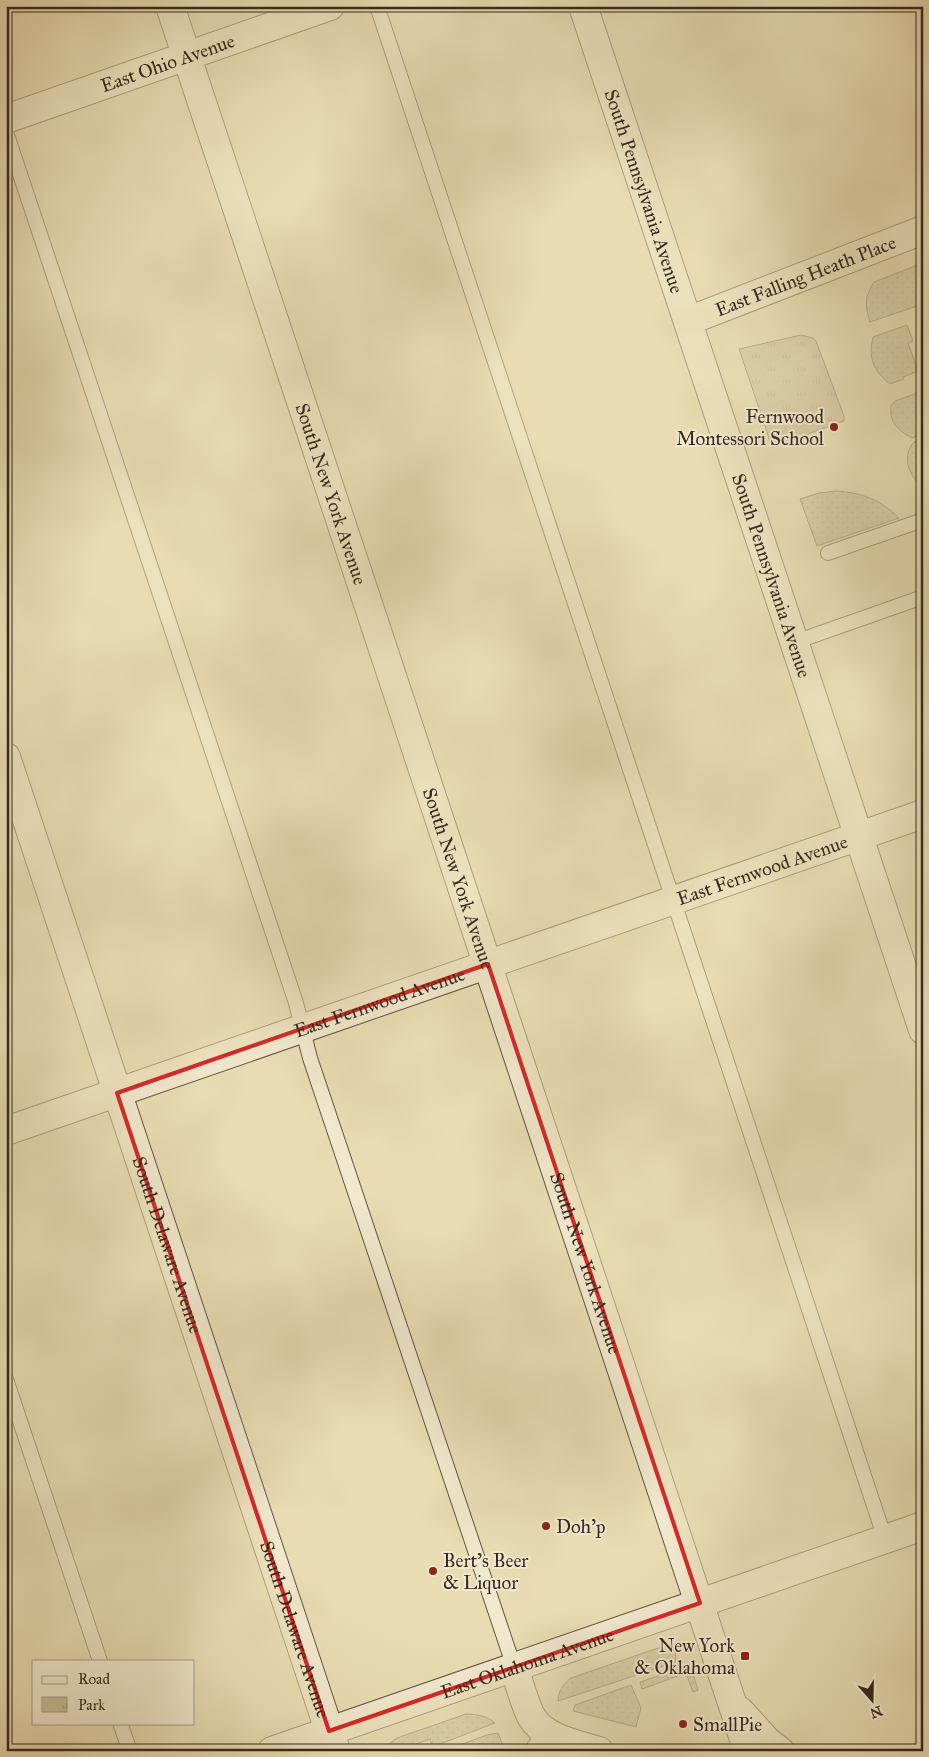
<svg xmlns="http://www.w3.org/2000/svg" width="929" height="1757" font-family="'IM FELL Great Primer',serif">
	<style>
		.grass { fill: url(#grass-dots); stroke: #80745c }
		.park { fill: url(#park-tufts); stroke: #80745c }
		.lines { fill: none; stroke-linecap: round; stroke-linejoin: round }
		.service-casing { stroke: #625643; stroke-width: 16 }
		.minor-casing { stroke: #625643; stroke-width: 30 }
		.tertiary-casing { stroke: #625643; stroke-width: 30 }
		.service { stroke: #f1e8cd; stroke-width: 14 }
		.minor { stroke: #f1e8cd; stroke-width: 28 }
		.tertiary { stroke: #f1e8cd; stroke-width: 28 }
		.marked { fill: none; stroke: #d62828; stroke-width: 4; stroke-linejoin: round }
		.poi-dot { fill: #8f2418; stroke: #f1e8cd; stroke-width: 2 }
		.labels { text-anchor: middle; dominant-baseline: central; stroke-width: 4; stroke-linejoin: round; paint-order: stroke }
		.street-label { font-size: 19px; fill: #35291e; stroke: #f1e8cd }
		.poi-label { font-size: 19px; fill: #35291e; stroke: #f1e8cd; text-anchor: start }
	</style>
	<defs>
		<pattern id="grass-dots" width="8" height="8" patternUnits="userSpaceOnUse" patternTransform="scale(1.25)"><rect width="8" height="8" fill="#cabe99"/><path d="M2 2h.1M6 6h.1" fill="none" stroke="#aea383" stroke-width="1.8" stroke-linecap="round"/></pattern>
		<pattern id="park-tufts" width="24" height="20" patternUnits="userSpaceOnUse" patternTransform="scale(1.25)"><rect width="24" height="20" fill="#cabe99"/><path d="M3 7l-1-3M5 7V3M7 7l1-3M15 17l-1-3M17 17v-4M19 17l1-3" fill="none" stroke="#aea383"/></pattern>
	</defs>
	<rect width="100%" height="100%" fill="#e9dcb2"/>
	<filter id="stains"><feTurbulence type="fractalNoise" baseFrequency=".004" numOctaves="4"/><feColorMatrix values="0 0 0 0 .2 0 0 0 0 .09 0 0 0 0 .02 0 0 0 .5 -.17"/></filter>
	<radialGradient id="worn" r=".72"><stop offset=".6" stop-color="#630" stop-opacity="0"/><stop offset="1" stop-color="#630" stop-opacity=".3"/></radialGradient>
	<path class="grass" d="M923,263V304L870,322C865,305 864,298 874,282Z
		M907,325L913,341L908,343L918,371L903,377L904,379L890,384C873,370 868,358 873,337Z
		M923,391V434L912,438C898,430 889,423 891,406L895,401Z
		M923,439V488C909,476 901,457 914,442Z
		M836,491C863,493 879,499 899,518L817,546L800,499L819,493Z
		M675,1645L676,1662L558,1701C558,1692 563,1684 571,1678L664,1646Z
		M690,1665L698,1690L693,1692L686,1673L642,1689L640,1682Z
		M631,1685L641,1708L636,1727L573,1711L575,1705Z
		M466,1714C475,1714 488,1716 495,1723L432,1747L430,1739L416,1744L418,1751H390L389,1744L397,1738Z
		M498,1733L505,1751H469L454,1747L487,1735Z"/>
	<path class="park" d="M801,335L813,338L816,341L844,416V421L772,447L739,349Z"/>
	<g class="lines">
		<defs>
			<path id="service" d="M377,6L885,1539
				M6,132L296,1003L310,1058L514,1667
				M828,553L923,520
				M795,642L923,597
				M6,1379L100,1661
				M120,1723L130,1751
				M531,1751L545,1731"/>
			<g id="minor">
				<path id="s1" d="M170,6L748,1751"/>
				<path id="s2" d="M583,6L923,1030"/>
				<path id="s3" d="M6,119L330,6"/>
				<path id="s4" d="M688,321L923,230"/>
				<path id="s5" d="M6,757L336,1751"/>
				<path id="s6" d="M6,1131L923,814"/>
				<path d="M514,1667C519,1682 524,1702 531,1716C544,1739 576,1744 599,1751"/>
				<path d="M740,1711L767,1741L780,1751"/>
			</g>
			<g id="tertiary">
				<path id="s7" d="M272,1751L923,1526"/>
			</g>
		</defs>
		<use href="#service" class="service-casing"/>
		<use href="#minor" class="minor-casing"/>
		<use href="#tertiary" class="tertiary-casing"/>
		<use href="#service" class="service"/>
		<use href="#minor" class="minor"/>
		<use href="#tertiary" class="tertiary"/>
	</g>
	<path d="M0 0H929V1757H0ZM488,964L700,1603L329,1731L117,1093Z" fill="#e9dcb2" fill-opacity=".55" fill-rule="evenodd"/>
	<path class="marked" d="M488,964L700,1603L329,1731L117,1093Z"/>
	<g class="poi-dot">
		<circle cx="834" cy="427" r="5"/>
		<circle cx="546" cy="1526" r="5"/>
		<circle cx="433" cy="1571" r="5"/>
		<rect x="740" y="1651" width="10" height="10" rx="2.5"/>
		<circle cx="683" cy="1724" r="5"/>
	</g>
	<g class="labels">
		<g class="street-label">
			<text stroke="none"><textPath href="#s3" startOffset="171">East Ohio Avenue</textPath></text>
			<text stroke="none"><textPath href="#s2" startOffset="195">South Pennsylvania Avenue</textPath></text>
			<text stroke="none"><textPath href="#s4" startOffset="126">East Falling Heath Place</textPath></text>
			<text stroke="none"><textPath href="#s1" startOffset="514">South New York Avenue</textPath></text>
			<text stroke="none"><textPath href="#s2" startOffset="600">South Pennsylvania Avenue</textPath></text>
			<text stroke="none"><textPath href="#s6" startOffset="800">East Fernwood Avenue</textPath></text>
			<text stroke="none"><textPath href="#s1" startOffset="919">South New York Avenue</textPath></text>
			<text stroke="none"><textPath href="#s6" startOffset="395">East Fernwood Avenue</textPath></text>
			<text stroke="none"><textPath href="#s5" startOffset="514">South Delaware Avenue</textPath></text>
			<text stroke="none"><textPath href="#s1" startOffset="1324">South New York Avenue</textPath></text>
			<text stroke="none"><textPath href="#s5" startOffset="919">South Delaware Avenue</textPath></text>
			<text stroke="none"><textPath href="#s7" startOffset="270">East Oklahoma Avenue</textPath></text>
		</g>
		<g class="poi-label">
			<text x="824" y="416" text-anchor="end">Fernwood<tspan x="824" dy="22">Montessori School</tspan></text>
			<text x="556" y="1526">Doh'p</text>
			<text x="443" y="1560">Bert's Beer<tspan x="443" dy="22">&amp; Liquor</tspan></text>
			<text x="735" y="1645" text-anchor="end">New York<tspan x="735" dy="22">&amp; Oklahoma</tspan></text>
			<text x="693" y="1724">SmallPie</text>
		</g>
	</g>
	<rect width="929" height="1757" fill="none" stroke="#e9dcb2" stroke-width="25"/>
	<rect x="8" y="8" width="914" height="1742" fill="none" stroke="#35291e" stroke-width="2.5"/>
	<rect x="12" y="12" width="904" height="1732" fill="none" stroke="#35291e"/>
	<rect x="32" y="1660" width="162" height="65" fill="#f1e8cd" stroke="#a69c87"/>
	<rect x="42" y="1676" width="25" height="8" fill="#f1e8cd" stroke="#a69c87"/>
	<text x="78" y="1684" font-size="15" fill="#35291e">Road</text>
	<rect x="42" y="1697" width="25" height="15" fill="url(#park-tufts)" stroke="#a69c87"/>
	<text x="78" y="1710" font-size="15" fill="#35291e">Park</text>
	<g transform="translate(872 1700) rotate(160)" stroke="#f1e8cd" stroke-width="4" paint-order="stroke">
	<path d="M0-4L9 19L0 12L-9 19Z" fill="#35291e"/>
	<text y="-8" font-size="14" font-weight="bold" text-anchor="middle" fill="#35291e">N</text>
	</g>
	<rect width="100%" height="100%" filter="url(#stains)"/>
	<rect width="100%" height="100%" fill="url(#worn)"/>
</svg>
